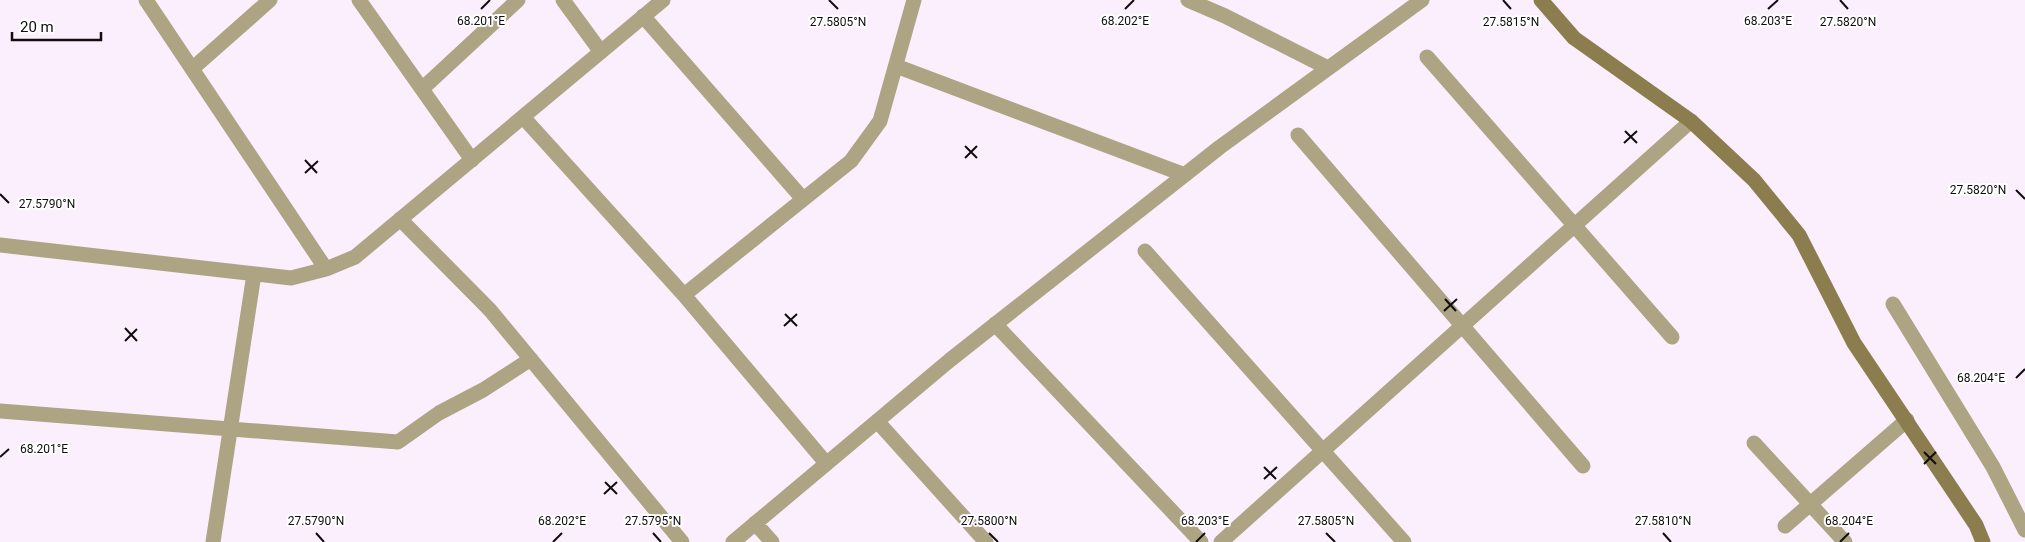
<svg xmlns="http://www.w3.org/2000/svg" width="2025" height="542" font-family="Roboto,sans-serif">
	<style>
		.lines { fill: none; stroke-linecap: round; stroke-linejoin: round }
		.street { stroke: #ada484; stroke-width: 15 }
		.secondary { stroke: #8b7d4d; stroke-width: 15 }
		.ticks { fill: none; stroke: #100c10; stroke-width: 2 }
		.ticks-label { font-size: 12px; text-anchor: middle; fill: #100c10; stroke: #fff; stroke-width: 4; stroke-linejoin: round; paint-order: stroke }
	</style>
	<rect width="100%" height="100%" fill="#fceffd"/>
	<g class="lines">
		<path class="street" d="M146,0L326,269
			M359,0L472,160
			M563,0L601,52
			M1188,0L1225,16L1328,68
			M643,16L803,199
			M1427,57L1672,337
			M896,66L1185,175
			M192,69L270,0
			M422,89L518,0
			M523,117L684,295L826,463
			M1298,135L1583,466
			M400,219L490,310L682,542
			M0,245L291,278L326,269L355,257L663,0
			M1145,251L1404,542
			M684,295L851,161L880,121L914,0
			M1893,304L1993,467L2025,530
			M995,324L1201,542
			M0,411L398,442L439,413L483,390L531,359
			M877,421L986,542
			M1754,443L1845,542
			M755,523L772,542
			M1785,526L1907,420
			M213,542L254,274
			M733,542L950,360L1220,147L1422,0
			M1221,542L1691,121"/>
		<path class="secondary" d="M1541,0L1574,38L1691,121L1754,180L1799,235L1854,343L1976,525L1983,542"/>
	</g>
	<path class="ticks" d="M829,0L838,9M1503,0L1511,9M1840,0L1848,9M481,9L490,0M1125,9L1134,0M1768,9L1778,0M1625,131L1637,143M1624,143L1637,131M965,146L977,158M965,158L977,146M305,160L317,173M305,173L318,161M2016,190L2025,199M0,194L9,203M1445,299L1456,311M1444,311L1457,299M785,314L797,326M784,326L797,314M125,328L137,341M125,341L137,329M2016,378L2025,369M1924,452L1936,464M0,457L9,449M1924,464L1936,452M1264,467L1276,479M1264,479L1277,467M605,482L617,494M604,494L617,482M316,533L324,542M653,533L661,542M989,533L998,542M1326,533L1335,542M1663,533L1671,542M553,542L562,533M1196,542L1205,533M1840,542L1849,533"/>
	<g class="ticks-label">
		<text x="481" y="25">68.201°E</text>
		<text x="1125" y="25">68.202°E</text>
		<text x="1768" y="25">68.203°E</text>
		<text x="1511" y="26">27.5815°N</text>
		<text x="1848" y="26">27.5820°N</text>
		<text x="838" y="26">27.5805°N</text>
		<text x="1978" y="194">27.5820°N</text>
		<text x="47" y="208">27.5790°N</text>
		<text x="1981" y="382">68.204°E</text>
		<text x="44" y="453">68.201°E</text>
		<text x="316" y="525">27.5790°N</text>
		<text x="653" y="525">27.5795°N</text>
		<text x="989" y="525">27.5800°N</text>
		<text x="1326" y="525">27.5805°N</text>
		<text x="1663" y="525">27.5810°N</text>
		<text x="562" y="525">68.202°E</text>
		<text x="1205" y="525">68.203°E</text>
		<text x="1849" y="525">68.204°E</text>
	</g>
	<path d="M12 32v8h89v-8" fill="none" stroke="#100c10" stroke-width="2.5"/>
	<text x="20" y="32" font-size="15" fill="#100c10" stroke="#ffffff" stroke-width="4" paint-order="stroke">20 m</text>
</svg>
